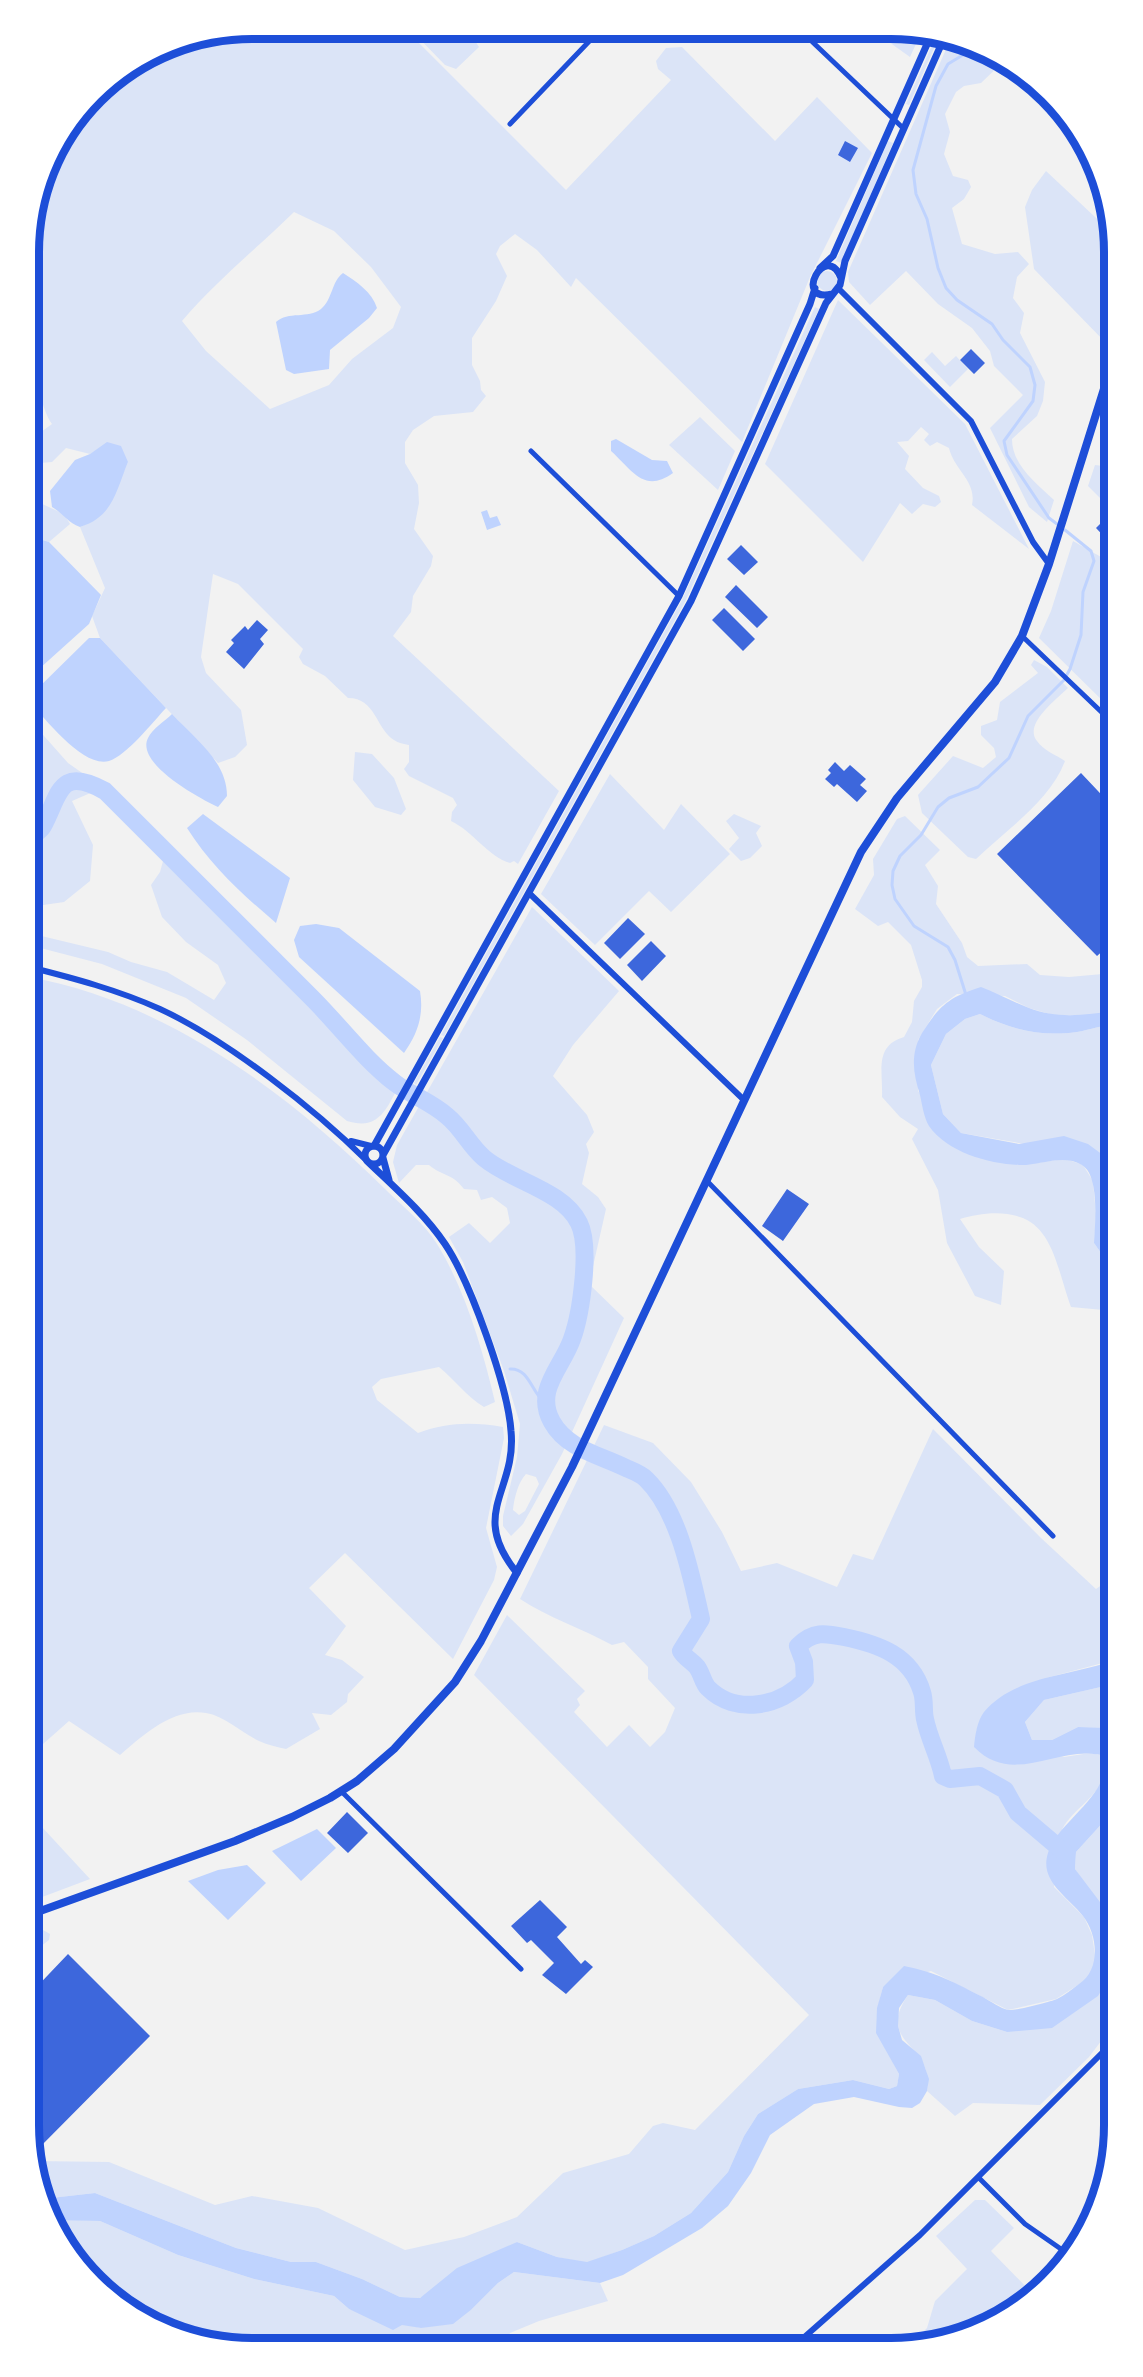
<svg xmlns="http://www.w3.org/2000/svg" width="1143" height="2377" font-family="Helvetica,sans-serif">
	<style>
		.green { fill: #dbe4f7; fill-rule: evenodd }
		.water { fill: #bfd3fe }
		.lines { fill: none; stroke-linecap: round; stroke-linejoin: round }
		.stream { stroke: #bfd3fe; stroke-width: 3 }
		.river { stroke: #bfd3fe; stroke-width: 18 }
		.building { fill: #3d67dc }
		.minor { stroke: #1d4ed8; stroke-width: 5 }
		.tertiary { stroke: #1d4ed8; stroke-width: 6 }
		.secondary { stroke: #1d4ed8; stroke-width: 7 }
		.primary { stroke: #1d4ed8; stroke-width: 8 }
		.rim { fill: none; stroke: #1d4ed8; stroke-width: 8 }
	</style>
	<rect width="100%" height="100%" fill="#f2f2f2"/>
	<path class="green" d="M252,29H405L566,190L671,80L658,69L656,61L666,48L682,47L775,141L817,97L872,153L810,277L742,442L576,278L571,287L537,250L515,234L500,246L496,254L507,276L496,301L472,338V365L480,381L481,390L486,396L473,412L434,416L413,430L405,442V463L418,485L419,503L414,529L433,556L431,566L413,596L411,612L393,636L559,791L518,864L514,861L510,863C487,856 474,832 451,821L452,812L457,805L453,798L409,776L404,769L409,762V745C404,744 398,743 394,740C376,729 376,698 348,698L325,676L303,664L299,657L303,649L238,584L213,574L201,657L206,673L241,710L247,745L235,757L218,763L100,638L92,616L105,588L80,527C102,520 119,483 128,462L98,449L90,454L66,448L52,462L29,464V437L37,435L52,424C41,408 42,390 29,376V237L52,153L104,84L167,45ZM294,212L334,231L371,267L401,307L393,328L352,359L329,385L270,409L206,351L182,321C216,281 256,249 294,212Z
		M410,29L468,30L479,47L456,69L445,65Z
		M502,30H557C539,37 523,42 504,35Z
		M875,32L921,33L910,57Z
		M937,34L940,35L909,105L906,104Z
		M951,38L990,51L1004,61L981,83L964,86L956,92L945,114L950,132L944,154L953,176L968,180L971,187L964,199L952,208L962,244L995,254L1018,252L1029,264L1017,277L1013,298L1024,313L1020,333L1045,382L1043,401L1037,416L1012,439C1012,465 1036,483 1054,500L1047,522L1029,507L990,428L1023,395L994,366L990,351L972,328L938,304L906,271L870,305L849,282L848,272Z
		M888,141L893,143L841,263L836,261Z
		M1046,171L1111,232L1114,252V314L1106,343L1034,269L1025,207L1032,190Z
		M817 281a10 10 0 1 1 20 0a10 10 0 1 1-20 0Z
		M838,300L965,424L1029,549L972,505C977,481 954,470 949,448L937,442L930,446L924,440L929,434L921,427L908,441L897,442L909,456L905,469L923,488L939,496L941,502L935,507L923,504L912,514L900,503L863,562L765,464Z
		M815,307L819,309L685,602L444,1036L441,1035L682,600Z
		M932,352L945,366L956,356L968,369L950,387L924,360Z
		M700,417L735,451L718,490L669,445Z
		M1095,465L1103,466L1114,478V512L1088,486Z
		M29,470L40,503L64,514L70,524L49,542L29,535Z
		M1073,541L1101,557L1114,558V712L1039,638L1051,611Z
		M1034,660L1047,667L1068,688C1057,699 1023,724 1037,741C1043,750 1056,755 1065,761C1050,801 1006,830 976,859L968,857L922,813L918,795L953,756L983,768L996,757L994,748L981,735V726L997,720L1000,702L1038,673L1031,665Z
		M29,719L68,763L98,784L95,791L72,801L93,845L90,881L64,902L29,907Z
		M355,752L372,754L394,778L406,809L401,815L375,807L353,780Z
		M610,774L664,830L681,804L730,854L671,912L649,891L595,945L541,894Z
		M734,814L761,826L756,833L762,846L750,858L741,861L729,849L739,838L726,821Z
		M905,816L940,850L925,865L938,886L936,904L962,943L967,957L978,966L1027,964L1040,975L1069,977L1114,973V1011L1090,1015H1053L1029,1008L1005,996L957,994L937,1009L918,1040V1091L976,1157L1019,1165L1066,1159L1083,1165L1093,1181L1096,1216L1094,1243L1106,1260L1114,1265V1311L1071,1307C1063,1286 1056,1250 1042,1233C1024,1208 986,1211 960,1219L979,1247L1004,1271L1001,1305L975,1296L947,1243L938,1190L912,1139L918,1129L900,1117L882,1097C883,1071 874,1046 904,1037L912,1022L914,1001L922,987V980L911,945L888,922L878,926L855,909L874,875L873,859L897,819Z
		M165,854L176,855L190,869L188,875L261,950L284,963L334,1011L355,1039L403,1078C388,1104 382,1132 347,1121L247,1040L186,998L102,964L29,945V933L108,952L131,962L167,972L214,1000L226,983L218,965L186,942L162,917L151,885L160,872Z
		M532,907L619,991L573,1045L553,1076L587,1115L594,1132L586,1144L589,1153L582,1184L598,1197L606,1209L589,1284L624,1318L562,1454L523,1524L511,1536L503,1526V1516L517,1457L520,1424L504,1371L463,1262L449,1237L469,1223L490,1243L510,1223L507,1208L492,1197L481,1200L477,1190L464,1189C452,1173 442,1176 429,1165H416L399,1183L393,1162L397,1145ZM526,1474L536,1477L539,1484L525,1511L519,1515L513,1510C514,1499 518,1482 526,1474Z
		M29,977C165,1001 288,1093 384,1188C401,1205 424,1223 437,1244C465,1289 483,1351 495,1402L484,1407C466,1396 455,1380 439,1367L381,1379L372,1387L377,1400L418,1433C447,1422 473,1422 503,1427L504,1438L486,1528L497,1567L494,1580L453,1659L345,1553L309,1588L346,1626L325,1655L342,1660L364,1677L348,1694L347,1702L331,1715L312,1713L320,1729L286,1749C277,1747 268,1745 259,1741C242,1733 225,1716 206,1713C173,1707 142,1736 120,1755L69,1721L43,1744L29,1730Z
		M980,1014C1012,1030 1041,1037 1077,1032C1089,1030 1102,1025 1114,1025V1185L1107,1158L961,1133L943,1114L931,1065L946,1034L965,1019Z
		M440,1037L443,1038L416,1085L414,1083Z
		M604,1425L653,1443L691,1482L722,1532L741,1571L777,1563L837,1587L853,1554L873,1560L933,1429L1041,1538L1096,1589L1114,1576V1660L1046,1678L976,1731L1064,1757L1090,1753L1101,1755C1117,1790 1071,1806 1061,1832C1055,1848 1056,1870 1054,1887L1084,1917L1092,1935L1096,1962L1089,1978L1056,1999L1008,2010L931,1971L883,1987C870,2033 879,2035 899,2074L897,2086L889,2089L853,2080L798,2089L758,2114L744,2136L728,2172L691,2213L654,2236L622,2250L587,2263L557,2257L517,2242L420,2298L400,2297L362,2279L316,2262H291L236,2248L95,2193L42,2199L34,2161L109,2162L215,2205L252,2196L318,2208L405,2250L464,2237L517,2217L563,2173L629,2154L653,2126L663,2123L695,2130L809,2015L474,1675L507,1615L585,1691L577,1699L580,1705L574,1712L607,1747L629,1725L650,1747L665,1732L675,1708L648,1679V1667L624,1642L612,1645C581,1628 549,1618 520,1599Z
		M1114,1684V1728L1078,1727L1052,1740H1032L1025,1722L1044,1700Z
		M1114,1800V1932L1075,1869L1076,1852L1107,1818Z
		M29,1813L90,1879L29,1902Z
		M36,1926L50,1934L49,1940L40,1947L29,1946V1929Z
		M1114,1960V2024L1089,2057L1040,2105L973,2103L955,2116L927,2091C935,2042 874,2045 908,1995L935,2000L972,2021L1007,2032L1109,1978Z
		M975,2200H985L1014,2228L991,2251L1033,2294C995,2330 960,2337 910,2345L927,2328L935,2301L967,2269L936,2236Z
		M56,2219L100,2221L178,2255L254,2279L334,2296L349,2309L363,2314L421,2328L472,2309L498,2283L514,2272L600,2283L608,2301L539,2321L510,2333L502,2347H222L166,2331L105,2293L66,2249L52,2220Z"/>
	<path class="water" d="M343,273C357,282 372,292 377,308L369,318L330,350L329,369L294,374L286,370L276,322C288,311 308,319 321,309C333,299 331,282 343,273Z
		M616,439L652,460L667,461L673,473C644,494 632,470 611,451V441Z
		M107,442L121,446L128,462C116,491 113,517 80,527C68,523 63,513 52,507L50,491L75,460L90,454Z
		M487,510L490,518L497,516L501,525L487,530L481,512Z
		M30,536L49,542L101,595L89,624L29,678Z
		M89,638H100L166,708C153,722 126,756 109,761C83,768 47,720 30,703L29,697Z
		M172,714C194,738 227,761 227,796L218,807C201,799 135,764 148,738C152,729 165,721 172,714Z
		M203,814L290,878L276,923C242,894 211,866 187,828Z
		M316,924L339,928L420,991C424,1015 418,1033 404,1053L299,957L294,940L300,926Z
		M981,987C997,993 1013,1002 1029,1008C1056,1019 1086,1015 1114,1011V1025C1102,1025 1089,1030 1077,1032C1041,1037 1012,1030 980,1014L965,1019L946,1034L931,1065L943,1114L961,1133L1019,1144L1064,1136L1088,1144L1107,1158L1114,1185V1265L1106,1260L1094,1243C1095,1224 1100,1176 1082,1165C1063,1153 1039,1166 1019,1165C989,1164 947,1152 929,1126C924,1118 922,1104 920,1095C913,1073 910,1054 922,1033C940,1005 949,997 981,987Z
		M1114,1660V1684L1044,1700L1025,1722L1032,1740H1052L1078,1727L1114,1728V1800L1107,1818L1076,1852L1075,1869L1106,1910L1114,1932V1960L1109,1978L1098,1996L1052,2028L1007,2032L972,2021L935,2000L908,1995L899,2008L898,2026L902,2040L921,2056L929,2079L927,2091L920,2103L912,2108L899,2107L854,2097L814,2104L770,2135L751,2173L728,2206L702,2228L623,2275L600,2283L514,2272L498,2283L472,2309L453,2324L421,2328L402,2325L393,2330L349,2309L334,2296L254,2279L178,2255L100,2221L52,2220L42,2199L95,2193L236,2248L291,2262H316L362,2279L400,2297L420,2298L457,2268L517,2242L557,2257L587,2262L622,2250L654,2236L691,2213L728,2172L744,2136L758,2114L798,2089L853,2080L889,2089L897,2086L899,2074L876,2033L877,2008L883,1987L904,1966C936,1972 955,1983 983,1997C990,2001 1000,2008 1008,2010C1015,2011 1050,2002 1057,1999C1065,1995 1072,1989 1079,1984C1101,1970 1098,1935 1083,1916C1067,1896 1039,1881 1048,1853C1057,1821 1118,1791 1101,1755C1057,1745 1013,1787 974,1747C975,1736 977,1721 984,1712C1015,1675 1073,1676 1114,1660Z
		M317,1829L336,1848L301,1881L272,1851Z
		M247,1865L266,1883L228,1920L188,1881L218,1870Z"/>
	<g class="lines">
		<path class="stream" d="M920,33H921
			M976,47L948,64L936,86L913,170L916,194L927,219L938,268L946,288L957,300L992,324L1003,340L1030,367L1035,385L1033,401L1004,441L1007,455L1049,518L1057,524
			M966,995L955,960L948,947L914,926L895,899L892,885L893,871L900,856L921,835L938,807L949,798L978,787L1009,758L1028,716L1064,680L1070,669L1081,635L1083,592L1094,561L1091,551L1065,530
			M510,1369C529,1368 531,1391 544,1402"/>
		<path class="river" d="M29,838C33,835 40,831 43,826C60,795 58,765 105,791C174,860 243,929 312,998C340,1026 364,1059 395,1083C411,1095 431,1102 447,1116C462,1128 469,1145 484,1158C511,1181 563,1190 579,1223C591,1247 581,1314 572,1339C562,1368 534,1390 552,1422C567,1449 600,1455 626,1468C633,1471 641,1474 646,1479C679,1511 691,1575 701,1619L681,1651C685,1658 692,1661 697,1667C702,1674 703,1683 708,1688C736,1716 781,1706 805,1680L804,1662L798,1646C813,1631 825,1633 844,1637C878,1644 911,1655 922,1692C925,1701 923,1711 925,1719C929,1739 939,1756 943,1776L950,1779L980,1776L1005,1790L1018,1813L1064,1852"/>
	</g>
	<path class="building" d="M845,141L858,148L850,162L838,155Z
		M971,349L985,363L974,374L960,360Z
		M1113,511L1114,512V547L1096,528Z
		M741,545L758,562L744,575L727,559Z
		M736,585L768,617L757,628L725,597Z
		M724,608L755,639L743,651L712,620Z
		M257,620L268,630L260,639L264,644L244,669L226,652L234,643L231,640L245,626L248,630Z
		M835,762L844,771L850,765L866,779L860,785L867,791L857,802L837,784L834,787L825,779L831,773L828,770Z
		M1081,773L1114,808V954L1107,947L1097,956L997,854Z
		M628,918L645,934L620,959L604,943Z
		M651,941L666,956L642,981L627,965Z
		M787,1189L809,1204L783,1241L762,1226Z
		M347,1812L368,1833L348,1853L327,1833Z
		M540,1900L567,1927L557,1937L581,1964L585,1960L593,1967L566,1994L542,1975L554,1963L531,1940L527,1943L511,1926Z
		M68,1954L150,2036L36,2151L32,2147L28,2125L29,1995Z"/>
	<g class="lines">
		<path class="minor" d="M802,32L904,129
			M510,124L599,31
			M1100,403L1114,418
			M531,451L679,596
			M1022,636L1114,724
			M706,1180L1053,1536
			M341,1791L521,1969
			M979,2178L1025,2224L1071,2256"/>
		<path class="tertiary" d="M839,289L971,421L1033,542L1049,564
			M529,893L744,1100
			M29,967C73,978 118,990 160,1009C227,1040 315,1109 367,1161
			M351,1141L371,1146
			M792,2348L920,2235L1114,2041"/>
		<path class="secondary" d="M820,268L833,256L932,33
			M832,294C792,303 826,240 841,278
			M365 1155a9 9 0 1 1 18 0a9 9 0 1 1-18 0Z
			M374,1146L679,596L810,304L815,288
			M383,1155L691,601L826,303L840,285L845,261L945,36
			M383,1158L389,1180
			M367,1161C394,1187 424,1213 445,1244C470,1281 508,1387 511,1431C517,1491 468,1513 517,1573"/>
		<path class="primary" d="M29,1915L235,1841L292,1817L330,1798L357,1781L394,1749L455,1682L481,1641L572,1467L861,852L897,798L995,682L1022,636L1049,564L1114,357"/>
	</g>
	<path d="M0 0H1143V2377H0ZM252 39H891A213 213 0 0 1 1104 252V2125A213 213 0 0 1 891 2338H252A213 213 0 0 1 39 2125V252A213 213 0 0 1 252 39Z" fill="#fff" fill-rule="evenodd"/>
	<path class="rim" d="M252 39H891A213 213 0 0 1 1104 252V2125A213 213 0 0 1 891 2338H252A213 213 0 0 1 39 2125V252A213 213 0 0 1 252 39Z"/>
</svg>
